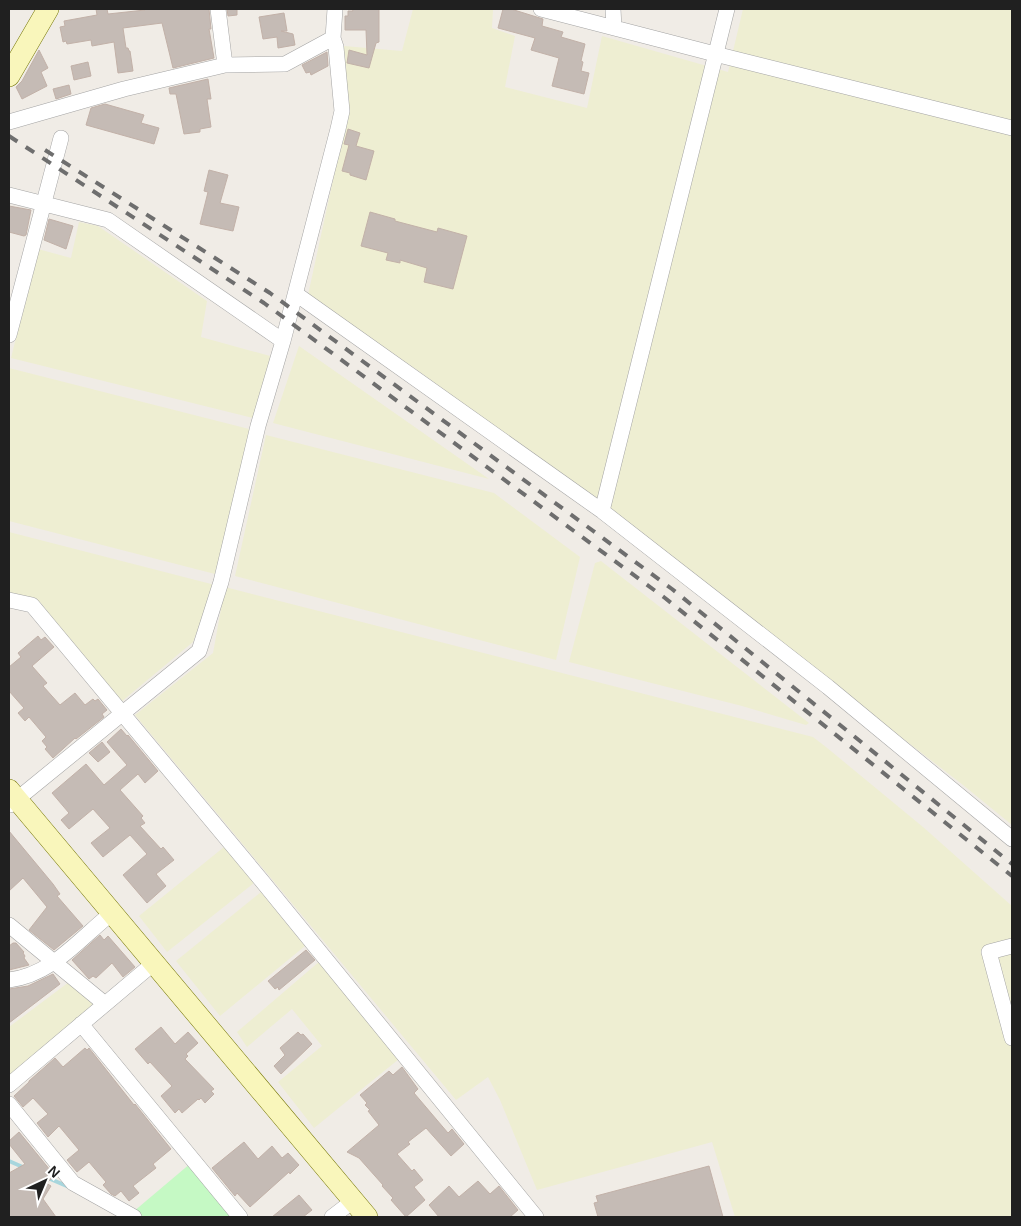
<svg xmlns="http://www.w3.org/2000/svg" width="1021" height="1226" font-family="Arial,sans-serif">
	<style>
		.farmland { fill: #eeeed2 }
		.park { fill: #c5f9c4 }
		.lines { fill: none; stroke-linecap: round; stroke-linejoin: round }
		.stream { stroke: #a7d6dd; stroke-width: 4 }
		.building { fill: #c5bbb5; stroke: #c2b1a8 }
		.street-casing { stroke: #a4a4a4; stroke-width: 16 }
		.secondary-casing { stroke: #767706; stroke-width: 22 }
		.street { stroke: #fff; stroke-width: 15 }
		.secondary { stroke: #f9f6bb; stroke-width: 21 }
		.rail { stroke: #6e6e6e; stroke-width: 4; stroke-dasharray: 10 10; stroke-linecap: butt }
	</style>
	<rect width="100%" height="100%" fill="#f0ece6"/>
	<path class="farmland" d="M413,9H493L492,28L515,36L505,87L587,108L602,36L728,72L743,9H1012V825L963,785L570,481L417,370L308,295L347,116L344,46L402,51Z
		M79,222L98,226L207,301L201,337L270,356L257,419L11,358L38,249L71,258Z
		M299,346L489,479L273,423Z
		M9,368L253,430L215,574L9,521Z
		M266,435L494,493L580,557L556,660L235,576Z
		M9,532L215,585L193,642L121,702L83,658L40,602L9,594Z
		M601,561L809,723L806,725L742,706L569,662L595,563Z
		M225,587L813,737L826,747L923,827L1012,906V1217H735L712,1142L537,1190L500,1100L488,1077L456,1100L135,715L213,653Z
		M224,847L254,883L167,952L139,916Z
		M261,892L305,946L220,1016L176,961Z
		M320,961L399,1059L314,1128L278,1082L322,1046L292,1009L247,1047L237,1032Z
		M69,982L94,1005L9,1076V1027Z"/>
	<path class="park" d="M191,1163L235,1217H142L133,1212Z"/>
	<g class="lines">
		<path class="stream" d="M9,1161L25,1168
			M48,1178L69,1187"/>
	</g>
	<path class="building" d="M96,9H107L108,14L145,10V9H209L211,29H209L214,58L173,68L162,23L123,28L126,48H128L129,51H130L133,71L118,73L114,42L92,46L91,40L67,44L66,41L63,42L60,27L65,26L64,21L97,15Z
		M227,9H237V15L228,16Z
		M352,9H379V42L376,43L369,68L347,63L349,50L367,55L366,30H345V16H348V11H353Z
		M503,9H511L543,19L542,26L563,32L561,37L585,44L581,61L583,62L581,71L589,73L584,94L552,86L559,58L531,50L535,38L498,28Z
		M284,13L287,31H281L293,34L295,45L278,48L277,37L263,39L259,17Z
		M39,50L48,68L41,72L47,86L22,99L16,87L22,81Z
		M327,52L328,66L311,75L310,72L306,73L302,65Z
		M88,62L91,76L74,80L71,66Z
		M208,79L211,99H207L211,127L200,129V132L184,134L176,94H170L169,88Z
		M69,85L71,94L56,99L53,89Z
		M105,104L144,115L141,123L159,128L154,144L86,125L91,108Z
		M348,129L360,133L356,146L374,151L366,180L350,175V173L342,171L349,145L344,144Z
		M209,170L228,175L220,203L239,207L233,231L200,224L208,192L204,191Z
		M9,206L31,210L26,235L24,236L9,232Z
		M370,212L395,219V221L437,232L438,228L467,236L453,289L424,282L427,268L400,260V263L386,260L388,253L361,246Z
		M49,219L73,226L66,249L44,240Z
		M38,636L41,640L45,637L54,647L32,666L47,683L43,686L60,705L75,693L85,705L93,699L95,701L98,699L107,710L102,714L104,717L76,739L75,738L53,758L45,749L47,747L42,741L46,737L29,717L25,721L18,713L24,708L9,691V667L21,657L18,653Z
		M121,729L127,736L128,735L158,771L145,783L138,774L120,790L143,816L141,818L145,823L140,826L161,849L163,847L174,860L156,874L166,886L147,903L123,875L147,854L130,835L103,857L91,843L110,828L93,809L69,829L61,820L69,813L52,793L86,764L104,785L127,765L107,742Z
		M102,742L110,752L98,762L89,753Z
		M9,831L53,884L60,894L57,896L83,926L54,950L29,930L47,907L23,878L9,891Z
		M100,935L104,940L108,936L135,967L123,977L112,963L96,978L93,976L89,979L72,960Z
		M13,943H16L24,952L23,953L25,956L24,958L29,965L9,970V946Z
		M306,950L315,960L279,990L278,987L275,989L268,981Z
		M53,974L60,984L9,1023V989L28,986Z
		M161,1027L175,1044L188,1032L198,1043L186,1054L188,1056L185,1059L214,1089L211,1091L214,1094L205,1103L201,1098L199,1100L198,1099L182,1113L179,1109L175,1113L161,1096L172,1086L150,1062L148,1064L135,1049Z
		M298,1032L301,1035L303,1034L312,1044L281,1074L274,1066L285,1055L280,1048Z
		M85,1048L87,1050L89,1048L134,1105L135,1104L171,1149L153,1164L156,1168L133,1186L139,1193L129,1201L121,1191L115,1196L111,1194L103,1185L106,1182L89,1162L77,1172L67,1160L79,1150L59,1126L48,1137L37,1123L48,1114L33,1098L23,1107L14,1096L29,1082V1081L55,1058L63,1067Z
		M402,1067L418,1089L414,1093L448,1133L452,1129L464,1144L451,1156L426,1128L408,1142L410,1144L397,1154L412,1171L414,1169L423,1180L414,1187L425,1200L406,1217L391,1200L393,1198L382,1186L383,1185L359,1158L347,1152L379,1125L368,1111L370,1110L365,1105L367,1103L360,1095L389,1071L393,1075Z
		M19,1132L55,1176L46,1183L51,1186L43,1199L56,1217H9V1173L25,1164L9,1144V1141Z
		M244,1142L258,1159L272,1146L282,1158L288,1153L299,1165L290,1174L289,1172L250,1207L237,1193L235,1196L212,1168Z
		M709,1166L723,1217H598L594,1203L598,1202L596,1196Z
		M478,1181L490,1194L499,1186L518,1210L510,1217H439L429,1205L449,1186L459,1197Z
		M299,1195L312,1210L303,1217H272Z"/>
	<g class="lines">
		<defs>
			<path id="street" d="M218,9L225,65
				M541,9L715,54L1012,128
				M613,9L614,28
				M9,122L124,89L225,65L285,64L333,38
				M9,195L108,220L283,341
				M296,294L602,511L828,687L1012,839
				M9,335L61,138
				M602,511L727,9
				M9,600L32,605L262,881L536,1217
				M10,805L199,651L221,582L258,426L283,341L338,129L342,111L336,47L333,38L335,9
				M9,925L105,1004
				M1012,946L989,952L1012,1038
				M9,980C52,975 79,939 112,913
				M81,1024L240,1217
				M9,1085L154,963
				M9,1104L73,1183L134,1217
				M332,1217L353,1201"/>
			<path id="secondary" d="M9,76L48,9
				M9,790L367,1217"/>
		</defs>
		<use href="#street" class="street-casing"/>
		<use href="#secondary" class="secondary-casing"/>
		<use href="#street" class="street"/>
		<use href="#secondary" class="secondary"/>
		<path class="rail" d="M9,136L264,303L665,598L1012,876
			M45,150L270,293L672,589L1012,864"/>
	</g>
	<rect width="1021" height="1226" fill="none" stroke="#202020" stroke-width="20"/>
	<g transform="translate(45 1181) rotate(44)" stroke="#ffffff" stroke-width="4" paint-order="stroke">
	<path d="M0-4L9 19L0 12L-9 19Z" fill="#202020"/>
	<text y="-8" font-size="14" font-weight="bold" text-anchor="middle" fill="#202020">N</text>
	</g>
</svg>
